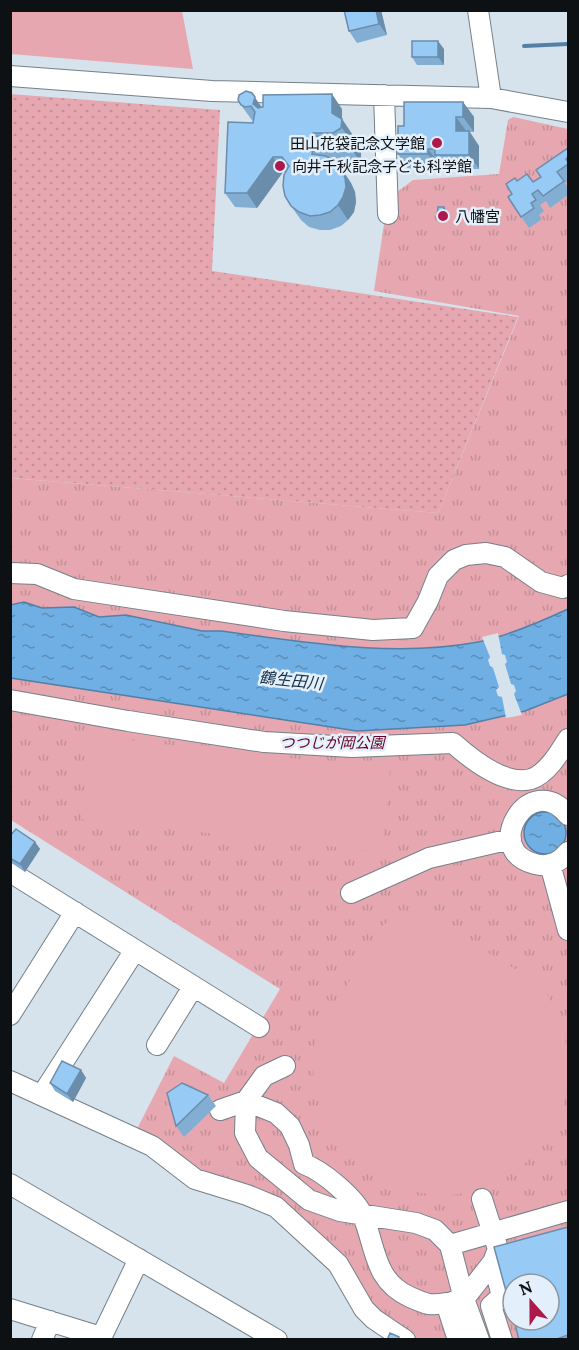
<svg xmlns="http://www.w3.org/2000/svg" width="579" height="1350" font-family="Lora,'Noto Sans JP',serif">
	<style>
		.grass { fill: url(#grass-dots) }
		.park { fill: url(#park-tufts); fill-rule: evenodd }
		.pitch { fill: #e6a7b0 }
		.water { fill: url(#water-ripples); stroke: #5280a6; stroke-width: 1.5 }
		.pier { fill: #d6e2ec }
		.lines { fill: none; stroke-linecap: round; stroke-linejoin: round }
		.stream { stroke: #5280a6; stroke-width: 4 }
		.minor-casing { stroke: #758089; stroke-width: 22 }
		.minor { stroke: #fff; stroke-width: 20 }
		.wall { fill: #83aed4 }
		.shaded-wall { fill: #6a8dac }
		.building { fill: #98caf6; stroke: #6a8dac; stroke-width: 1.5 }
		.poi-dot { fill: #ac194a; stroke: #e3effa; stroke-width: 2 }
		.labels { text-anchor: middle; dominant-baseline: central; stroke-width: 5; stroke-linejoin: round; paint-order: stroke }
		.poi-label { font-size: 15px; fill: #0d1114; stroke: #e3effa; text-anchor: start }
		.park-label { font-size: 15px; font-style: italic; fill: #640024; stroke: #e3effa }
		.water-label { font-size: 16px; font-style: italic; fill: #122d43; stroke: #e3effa }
	</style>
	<defs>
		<pattern id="grass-dots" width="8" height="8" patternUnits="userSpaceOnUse" patternTransform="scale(1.5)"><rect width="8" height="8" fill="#e6a7b0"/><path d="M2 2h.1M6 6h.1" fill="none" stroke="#c48f96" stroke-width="1.8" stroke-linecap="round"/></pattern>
		<pattern id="park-tufts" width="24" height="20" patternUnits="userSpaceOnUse" patternTransform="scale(1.5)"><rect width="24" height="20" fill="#e6a7b0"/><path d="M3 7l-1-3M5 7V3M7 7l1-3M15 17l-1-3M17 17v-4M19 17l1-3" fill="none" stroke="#c48f96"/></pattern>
		<pattern id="water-ripples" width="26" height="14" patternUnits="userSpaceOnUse" patternTransform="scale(1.5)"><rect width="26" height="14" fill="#70afe4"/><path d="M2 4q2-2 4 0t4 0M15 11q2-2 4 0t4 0" fill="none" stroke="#5a8db8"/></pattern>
	</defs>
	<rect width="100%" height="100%" fill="#d6e2ec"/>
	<path class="grass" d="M10,94L220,110L212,271L518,317L438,513L11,478Z"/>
	<path class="park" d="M513,117L568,129V1339H413L378,1315L303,1223L197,1174L135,1133L174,1056L224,1083L280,989L11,820L10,478L438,513L519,316L374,291L384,224L380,205L413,180L499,174L508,120ZM513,1284H549V1320H513Z"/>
	<path class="pitch" d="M10,11H182L193,69L11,54Z
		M90,736L390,769L381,852L81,819Z
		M407,914L431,919L539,983C560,1010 568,1037 568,1071C568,1098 558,1125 541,1146C459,1249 299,1177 314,1046L378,929L391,919Z"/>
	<path class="water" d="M24,602L42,608L74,607L99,617L126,615L202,631H221C305,642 393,658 478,642C508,636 540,622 568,609V694L525,711L465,725L357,731L11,678L10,605Z
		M524 833a21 21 0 1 1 42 0a21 21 0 1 1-42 0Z"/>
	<path class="pier" d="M498,633L502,654L505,655L507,662L505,664L511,684L514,685L516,691L514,694L522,715L506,718L502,697L498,696L496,690L499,687L493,668L490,666L488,660L490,657L482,637Z"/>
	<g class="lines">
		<path class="stream" d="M524,46L568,44"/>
		<defs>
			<path id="minor" d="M478,10L491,98
				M10,76L212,91L491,98L568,112
				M384,95L388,214
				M10,573L37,574L74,589L284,621L373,630L413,628L428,601L438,576L454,560L466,555L486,553L505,557L541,582L563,588L568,585
				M10,700L128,721L264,742L352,747L453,743C471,759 505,786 531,779C547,774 560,752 568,739
				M568,815C530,768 480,851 535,864C549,868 560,862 568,852
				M550,864L568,930
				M10,872L259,1027
				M351,893L429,858L511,839
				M10,1015L75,912
				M157,1045L193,987
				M285,1066L264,1076L246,1101L245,1133L258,1158L309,1200L340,1211L416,1223L435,1230L450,1245L464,1299L479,1340
				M10,1081L152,1146L195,1179L247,1195L276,1207L338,1264L364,1309L374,1319L405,1340
				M42,1095L135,950
				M220,1110L246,1101L276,1113L290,1126L299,1145L304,1164C323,1171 355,1198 363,1216C376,1248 374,1281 410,1297C426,1304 430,1306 446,1303L458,1340
				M10,1184L277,1340
				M482,1199L498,1249L493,1262L502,1296L491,1306L502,1340
				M450,1245L568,1211
				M454,1301L464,1299L493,1262
				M10,1309L101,1337
				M42,1340L50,1321
				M100,1340L139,1259"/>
		</defs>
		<use href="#minor" class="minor-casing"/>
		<use href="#minor" class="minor"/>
	</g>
	<path class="wall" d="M344,10H381L387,35L357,43L349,31Z
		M444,49V65H417L412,57Z
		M463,102L474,117V132H470L479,146V169H446L441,163H439L438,169H408L398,154L404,126Z
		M241,105L262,107L342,109V119L352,134V138L361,151V163H337L351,183L355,192L356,202L354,212L348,220L341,226L330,230H320L309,227L301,220L291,206L286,172H283L257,208L235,207L225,193L253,121L251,119Z
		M568,149V181L565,183L568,188V195L550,208L546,201L540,205L544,211L539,215L542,219L529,228L508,197L541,177Z
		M447,211L446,222H440L437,218Z
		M10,836L35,842L40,849L25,872L10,862Z
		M81,1070L86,1078L73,1102L55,1091L50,1083Z
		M208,1095L216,1106L184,1137L176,1126Z
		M568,1227V1340H519Z"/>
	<path class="shaded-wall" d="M376,10H381L387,35L379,24Z
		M438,41L444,49V65L438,57Z
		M252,93L265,112L264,118L253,104Z
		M332,94L342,109V119L352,134V138L361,151V163L351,148V141L332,113Z
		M463,102L474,117V132L463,117Z
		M456,117L467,132L456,131Z
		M469,131L479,146V169L469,155Z
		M428,149L439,163L438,169L428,154Z
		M273,157L283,172L257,208L247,193Z
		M341,168L351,183L355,192L356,202L354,212L348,220L338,205Z
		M444,207L447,211L446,222L443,218Z
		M35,842L40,849L25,872L20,864Z
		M81,1070L86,1078L73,1102L67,1094Z"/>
	<path class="building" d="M344,10H376L379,24L349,31Z
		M412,41H438V57H412Z
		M246,91L252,93L255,97L253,104L258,108L263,107V95L332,94V113L342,119L341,128L333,133H313V136L351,137V148L313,149L312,154L326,156L335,161L341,168L345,178L346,187L343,197L338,205L330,212L320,215L310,216L299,212L291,206L285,196L283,186L284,175L289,166L282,157H273L247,193H225L228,122L253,123L255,112L251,106L245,107L241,105L238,100L239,95Z
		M404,102H463V117H456V131H469V155H435V149H428V154H398V126H404Z
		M568,148V157L566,159L568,162V164L557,172L564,181L543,196L538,190L532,194L536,200L531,203L534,208L521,217L508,197L512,194L506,184L515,178L517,181L527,174L533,182L541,177L536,170Z
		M438,207H444L443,218H437Z
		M16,829L35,842L20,864L10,858V836Z
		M62,1061L81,1070L67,1094L50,1083Z
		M182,1083L208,1095L176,1126L167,1093Z
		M568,1227V1335L554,1340H519L514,1320H549V1284H513V1317L494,1247Z
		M390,1333L399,1337L398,1340H387Z"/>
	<g class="poi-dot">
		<circle cx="437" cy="143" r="6"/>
		<circle cx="280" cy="166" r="6"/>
		<circle cx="443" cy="216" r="6"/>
	</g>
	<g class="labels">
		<g class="poi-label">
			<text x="425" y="143" text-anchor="end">田山花袋記念文学館</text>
			<text x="292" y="166">向井千秋記念子ども科学館</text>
			<text x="455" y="216">八幡宮</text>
		</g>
		<g class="park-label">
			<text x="332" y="742">つつじが岡公園</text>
		</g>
		<g class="water-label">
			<text transform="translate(291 680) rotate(6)">鶴生田川</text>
		</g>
	</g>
	<rect width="579" height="1350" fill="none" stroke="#0d1114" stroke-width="24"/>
	<g transform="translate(531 1302) rotate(339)"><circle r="28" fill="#e3effa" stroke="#8d969e" stroke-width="1.5"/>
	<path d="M0-4.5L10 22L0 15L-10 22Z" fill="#ac194a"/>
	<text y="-9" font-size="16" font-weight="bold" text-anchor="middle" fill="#0d1114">N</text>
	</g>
</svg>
